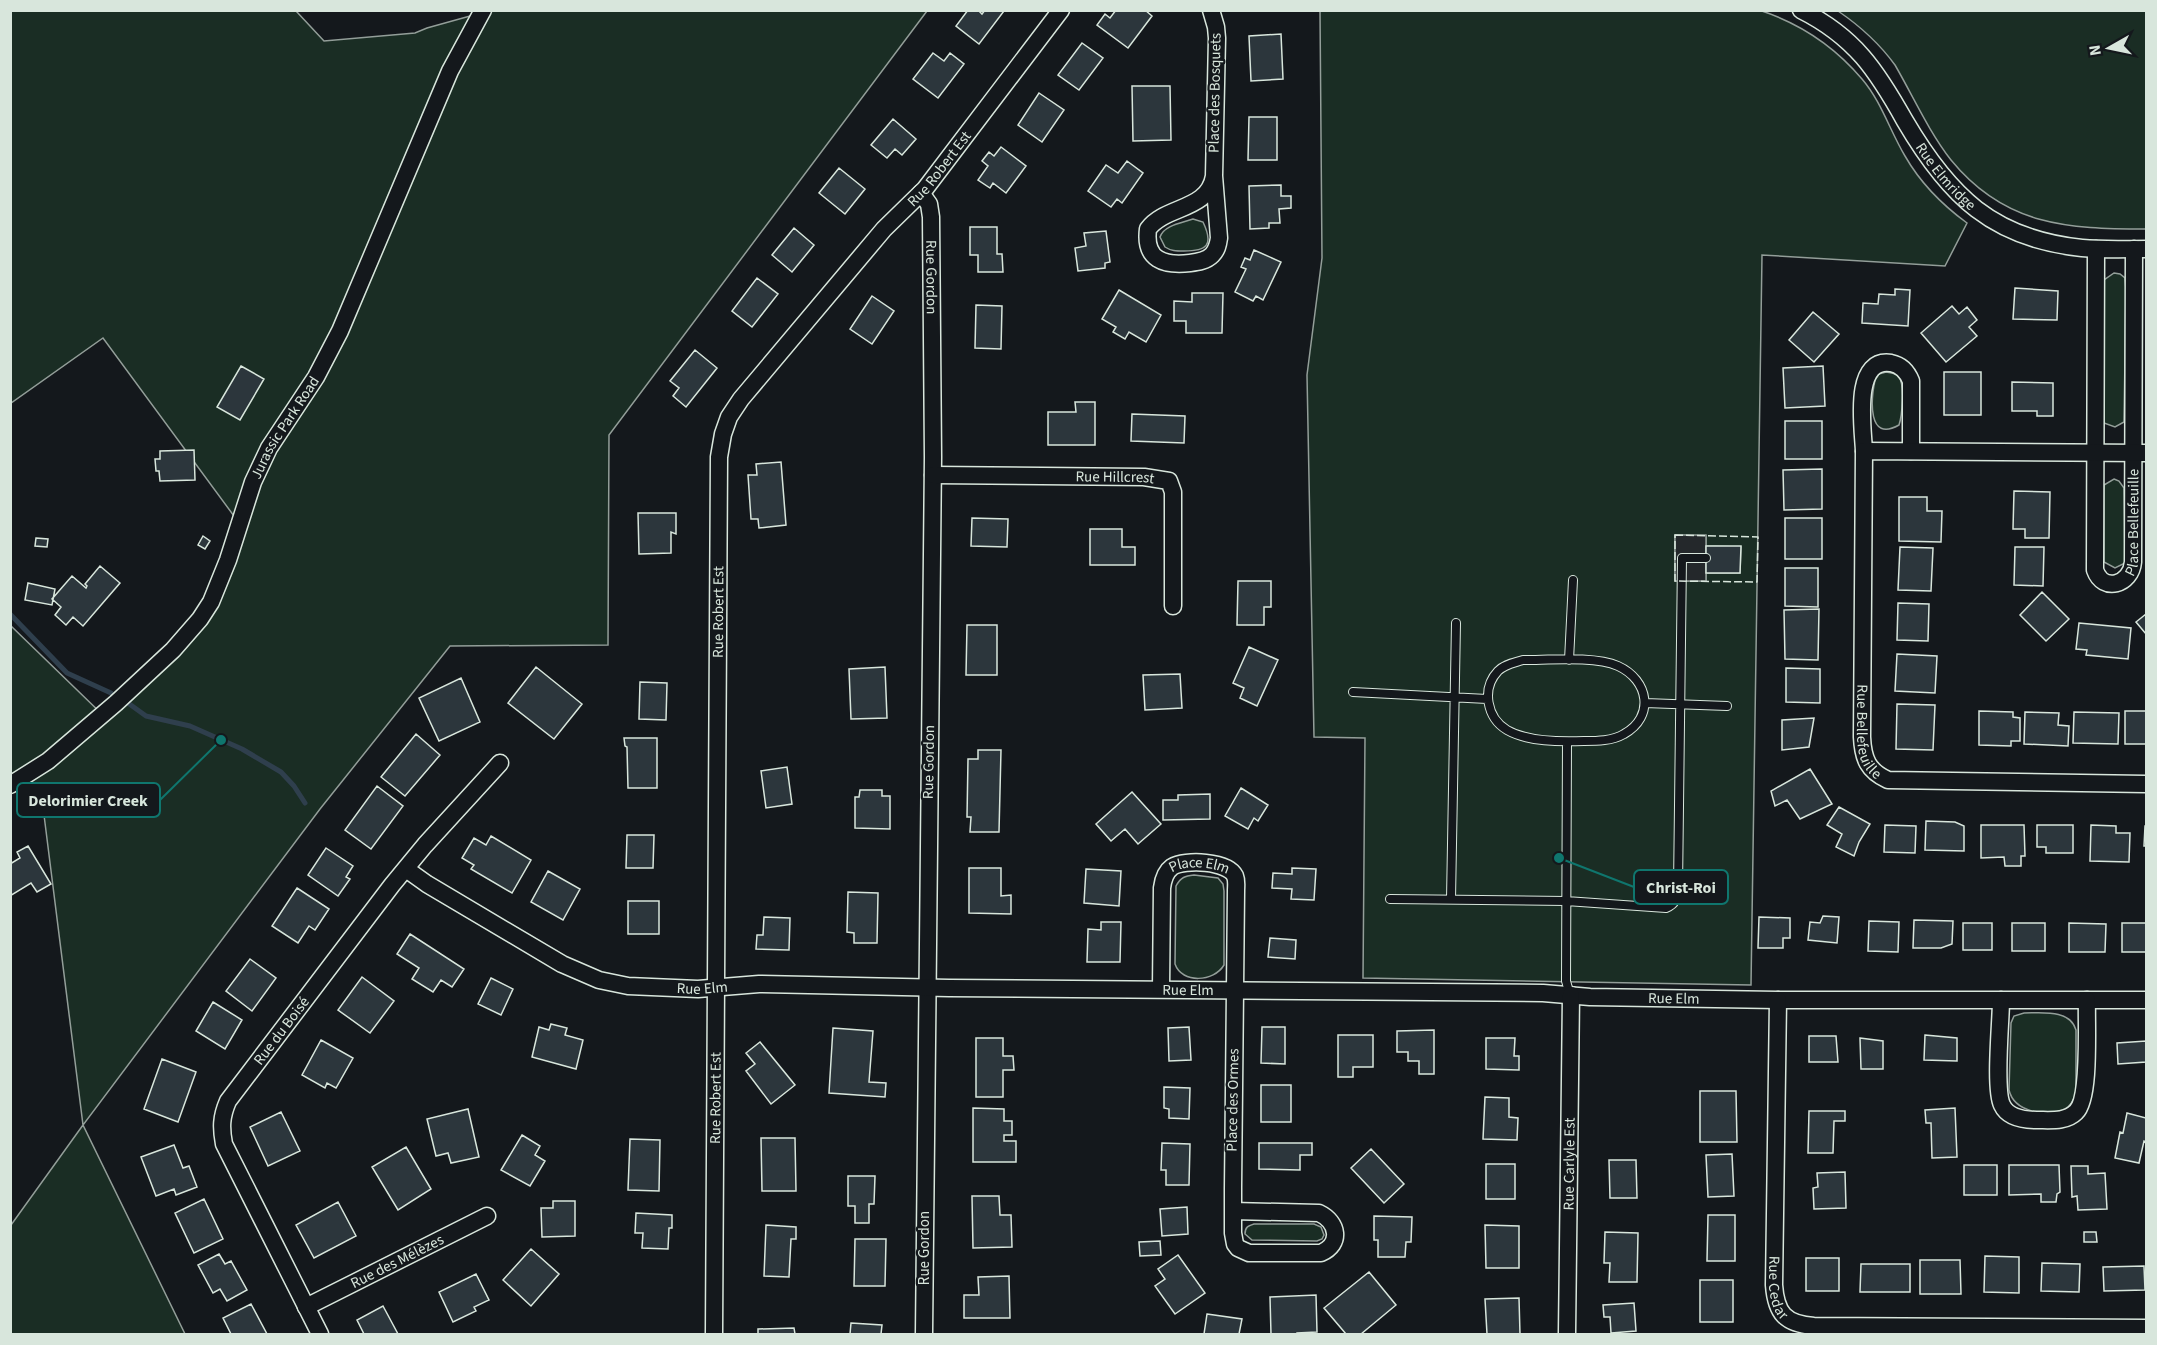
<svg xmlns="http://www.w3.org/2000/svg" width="2157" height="1345" font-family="'Source Sans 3',sans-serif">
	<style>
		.green { fill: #1a2d24; stroke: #939e99; stroke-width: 1.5; fill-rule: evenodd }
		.parking { fill: #24282b; stroke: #939e99; stroke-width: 1.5 }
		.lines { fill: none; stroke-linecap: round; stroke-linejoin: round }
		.stream { stroke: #2f3f4d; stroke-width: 5 }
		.building { fill: #2c363c; stroke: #d8e6dc; stroke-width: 1.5 }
		.lane-casing { stroke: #d8e6dc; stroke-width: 10 }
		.street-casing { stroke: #d8e6dc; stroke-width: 19 }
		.lane { stroke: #14181c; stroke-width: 8 }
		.street { stroke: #14181c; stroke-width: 16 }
		.fence { stroke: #d8e6dc; stroke-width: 1.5; stroke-dasharray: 8 3; stroke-linecap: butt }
		.labels { text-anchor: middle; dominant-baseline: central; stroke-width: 4.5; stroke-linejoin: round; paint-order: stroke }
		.street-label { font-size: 15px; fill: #d8e6dc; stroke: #14181c }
		.leader { fill: none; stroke: #0f766e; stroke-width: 2 }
		.callout-dot { fill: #0f766e; stroke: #14181c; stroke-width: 2 }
		.callout { fill: #14181c; stroke: #0f766e; stroke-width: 2 }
		.callout-label { font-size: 16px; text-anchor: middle; font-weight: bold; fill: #d8e6dc }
	</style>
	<rect width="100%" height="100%" fill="#14181c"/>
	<path class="green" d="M1759,10C1799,23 1835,47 1862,79C1881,101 1890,131 1905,156C1921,184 1941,204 1967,223L1945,266L1762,255L1751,985L1363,978L1365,738L1314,737L1307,375L1322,258L1320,11ZM1675,535L1706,536V546L1741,547L1740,573H1706V581H1675Z
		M11,11H296L324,41L415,33L427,28L488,11H927L609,435L608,645L450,646L320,809L83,1125L185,1334H11V1225L83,1125L43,807L11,778L10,625L108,720L185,646L245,531L103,338L11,403Z
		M1838,11H2146V229C2068,229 2005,226 1951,160C1929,132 1913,96 1895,65C1879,43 1860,26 1838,11Z
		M1193,219L1203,222C1214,245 1207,251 1184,251C1176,251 1171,251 1165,247L1160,237C1164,225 1182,223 1193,219Z
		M2114,273L2120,274L2125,278L2126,290L2124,422L2115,427L2104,423V280Z
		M1886,372C1891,373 1897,373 1899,377C1905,385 1902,416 1899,425C1867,443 1871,399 1875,380L1879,374Z
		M2114,479L2119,481L2124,488L2125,563L2115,568L2104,562V485Z
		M1194,875L1218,878L1223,884L1224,891V965C1214,982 1182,984 1175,964L1176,886C1181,877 1185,876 1194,875Z
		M2024,1013C2042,1013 2070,1009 2076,1030V1093C2074,1099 2071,1106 2065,1109C2047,1118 2014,1112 2009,1090L2011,1023L2014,1016Z
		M1254,1224H1314L1321,1227L1324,1235L1322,1239L1317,1241L1252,1240L1245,1234C1245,1227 1248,1226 1254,1224Z"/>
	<path class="parking" d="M1675,535H1706V581H1675Z"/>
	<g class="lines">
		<path class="stream" d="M10,614L67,673L111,693
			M128,703L146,716L190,726L242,749L281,772L294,786L305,803"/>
	</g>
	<path class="building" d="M968,10H978L982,14L985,10L1004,11L979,44L956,26Z
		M1116,10H1145L1152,16L1128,48L1097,25L1105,14L1110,18Z
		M1281,34L1283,79L1251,81L1249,36Z
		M1082,43L1103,58L1079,90L1058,75Z
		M933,53L944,61L950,53L964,64L938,98L913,79Z
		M1132,86H1170L1171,140L1133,141Z
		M1039,93L1064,110L1042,142L1018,125Z
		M1249,117H1277V160H1248Z
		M893,119L916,139L902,155L895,149L887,158L871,145Z
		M1001,147L1026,166L1006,193L993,183L990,188L978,180L988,166L982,161L989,152L994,156Z
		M1127,161L1143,173L1122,203L1117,199L1111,207L1088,191L1106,165L1118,173Z
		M839,168L865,189L845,214L819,193Z
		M1281,185V196H1291V208L1279,209L1280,223H1269V228L1250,229L1249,186Z
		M970,227H997V254H1002L1003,272H978V255H970Z
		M794,228L814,245L792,272L772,255Z
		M1106,231L1110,262L1105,263V268L1078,271L1075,248L1086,246L1084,233Z
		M1254,250L1281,262L1263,300L1256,296L1253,301L1235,292L1246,269L1241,267L1245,258L1250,260Z
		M757,278L778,294L752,327L732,311Z
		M2015,288L2058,291L2057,320L2013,319Z
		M1895,289L1910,290L1908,326L1862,323L1863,303L1878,304L1879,294L1895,295Z
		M1119,290L1161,315L1146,342L1129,332L1125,339L1113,332L1116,327L1102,319Z
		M1192,293H1223L1222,333H1186V321H1174V301L1192,302Z
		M872,296L894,311L872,344L850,329Z
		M976,305L1002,306L1001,349L975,348Z
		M1952,306L1959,314L1967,307L1977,320L1969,327L1977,336L1946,362L1921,333Z
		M1813,312L1839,334L1814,362L1789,340Z
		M695,350L717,368L686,407L673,396L679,388L670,381Z
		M241,366L264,379L240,420L217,407Z
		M1823,366L1825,406L1785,408L1783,368Z
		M1944,372H1981V415H1944Z
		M2012,382L2053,383V416H2037V411H2012Z
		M1075,402H1095V445H1048V412H1076Z
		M1132,414L1185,416L1184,443L1131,441Z
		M1785,421H1822V459H1785Z
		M194,450L195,480L160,481L159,471H156L155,459H160V451Z
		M781,462L786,525L759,528L758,519H751L748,475H757L756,464Z
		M1822,469V509L1784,510L1783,470Z
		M2014,491L2050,492L2049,538H2025V529H2013Z
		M1899,497H1927V511H1942L1941,542L1899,541Z
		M638,513H676V534L671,532V553L639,554Z
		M972,518L1008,519L1007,547L971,546Z
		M1785,518H1822V559H1785Z
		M1090,529H1122V547H1135V565H1090Z
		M203,536L210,541L205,549L198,545Z
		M36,538L48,539L47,547L35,546Z
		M1706,546H1741L1740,573H1706Z
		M1900,547L1933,548L1931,591L1898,590Z
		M2015,547H2044L2043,586L2014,585Z
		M100,566L120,583L83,626L73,617L66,625L55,615L61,607L52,599L72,576L86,588L87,586L85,584Z
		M1785,568H1818V607L1785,606Z
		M1238,581H1271V607H1264V625H1237Z
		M28,583L55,589L52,605L25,600Z
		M2042,592L2069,619L2046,641L2020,615Z
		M1898,603L1929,604L1928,641L1897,640Z
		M1819,609L1818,660L1785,659L1784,610Z
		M2146,614V634L2136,622Z
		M2079,623L2131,628L2128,659L2086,655L2087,650L2076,649Z
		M967,625H997V675H966Z
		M1249,647L1278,660L1257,706L1240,698L1244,688L1233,683Z
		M1897,654L1937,656L1935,693L1895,691Z
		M536,667L582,704L554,739L508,703Z
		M885,667L887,718L851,719L849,669Z
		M1786,668L1820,669V703L1786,702Z
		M1180,674L1182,708L1145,710L1143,675Z
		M461,678L480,722L439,741L419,698Z
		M640,682L667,683L666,720L639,719Z
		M1897,704L1935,705L1933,750L1896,749Z
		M1979,711L2013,712V717L2020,718V741H2011V746L1979,745Z
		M2125,711H2146V744H2125Z
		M2025,712L2059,713L2058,725L2069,726L2068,746L2024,744Z
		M2074,712L2119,713L2118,744L2073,743Z
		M1814,718L1809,747L1782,750V720Z
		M416,734L440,755L405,796L381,777Z
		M624,738H657V788H628L627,747L625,746Z
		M978,750H1001L999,832H970L971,817H967L968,759H978Z
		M787,767L792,804L766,808L761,771Z
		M1810,769L1832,804L1800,819L1787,800L1775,806L1771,791Z
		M377,786L403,806L371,849L345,830Z
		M1241,788L1268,805L1258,821L1254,818L1248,829L1225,816Z
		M860,790H882V796H890V829L855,828V797H859Z
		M1132,792L1161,824L1138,844L1125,829L1111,841L1096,824Z
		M1210,794V819L1163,820V800H1178V795Z
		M1839,807L1870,824L1859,842L1854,856L1836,847L1842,834L1827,825Z
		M1926,821L1955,822L1964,826V851L1925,850Z
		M1885,825L1916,826L1915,853L1884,852Z
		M1981,825H2024L2025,856H2021V866H2005L2004,857L1981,858Z
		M2037,825H2073V853H2046V847H2037Z
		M2091,825L2116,826V833H2130L2129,862L2090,861Z
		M2145,826H2146V846H2144Z
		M627,835H654L653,868H626Z
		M491,836L531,860L512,893L471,869L474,865L462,858L474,838L486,845Z
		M28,846L51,884L37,892L31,883L10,896V864L20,858L17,852Z
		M326,848L353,866L346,877L350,879L338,896L308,875Z
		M969,868H1001V896L1011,895V914L969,913Z
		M1292,868L1316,869L1314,900L1291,899L1292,889L1272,888L1273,873L1292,874Z
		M1086,869L1121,871L1119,906L1084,903Z
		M548,871L580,889L563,920L531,902Z
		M297,888L329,909L315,930L309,926L298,943L272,926Z
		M848,892L878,893L877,943H854V933L847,932Z
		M628,901H659V934H628Z
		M1823,916L1839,917L1837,943L1808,940L1810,922L1820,923Z
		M764,917L790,918L789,950L756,949L757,935H763Z
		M1759,917L1790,918V938H1783V948H1758Z
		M1914,920L1953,921L1952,944L1941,948H1913Z
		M1869,921L1899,922L1898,952L1868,951Z
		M1101,922H1121L1120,962H1087L1088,929L1101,930Z
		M1963,923H1992V950H1963Z
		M2012,923H2045V951H2012Z
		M2069,923L2106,924L2105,952H2069Z
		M2122,923H2146V952H2122Z
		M410,934L464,969L452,987L441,980L433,992L412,979L419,968L397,954Z
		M1270,938L1296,940L1295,959L1268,957Z
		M250,959L276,978L252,1011L226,991Z
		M362,977L394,1001L370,1033L338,1010Z
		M491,978L513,989L501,1015L478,1004Z
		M213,1002L242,1020L225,1049L196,1031Z
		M551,1024L567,1028L565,1035L583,1040L576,1069L532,1057L539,1027L549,1030Z
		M1189,1027L1191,1060L1169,1061L1168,1028Z
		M1262,1027H1285V1064L1261,1063Z
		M833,1028L873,1031L869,1082L886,1083L885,1097L829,1093Z
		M1434,1030V1074H1419V1061H1408V1052H1397V1031Z
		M1338,1035H1373V1067H1353V1077H1338Z
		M1925,1035L1957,1038V1061L1924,1060Z
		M1809,1036H1836L1838,1062H1809Z
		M976,1038H1003V1056H1013L1014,1070H1003V1097H976Z
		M1486,1038H1515L1514,1056H1519V1070L1486,1069Z
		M1860,1038L1883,1041V1069H1861Z
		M321,1040L353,1058L336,1088L327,1083L325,1088L302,1075Z
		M2146,1041V1062L2118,1064L2117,1043Z
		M760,1042L795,1085L771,1104L746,1071L755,1064L746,1053Z
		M162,1059L196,1072L178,1122L144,1109Z
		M1261,1085H1291V1122H1261Z
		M1164,1087L1190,1088L1189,1119L1169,1118V1109L1164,1108Z
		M1700,1091H1736L1737,1142H1700Z
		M1485,1097L1509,1098V1117L1518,1118L1517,1140L1483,1139Z
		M973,1108L1004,1109V1121H1012V1135H1004V1141H1016V1162H973Z
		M1955,1108L1957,1157L1932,1158L1931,1123H1926L1925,1110Z
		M468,1109L479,1157L451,1163L448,1153L436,1156L427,1119Z
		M1809,1111H1845V1121H1834L1833,1153H1808Z
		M281,1112L300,1151L268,1166L250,1127Z
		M2127,1113L2146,1118V1142L2144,1141L2139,1163L2115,1158L2120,1132L2123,1133Z
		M522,1135L540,1146L535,1155L545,1161L530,1186L501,1170Z
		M761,1138H795L796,1191H762Z
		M630,1139L660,1140L659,1191L628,1190Z
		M1162,1143L1190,1144L1189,1185H1166V1170H1161Z
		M1259,1143H1312V1155H1300V1170L1259,1169Z
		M174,1145L183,1168L189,1166L197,1187L176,1195L174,1189L156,1196L141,1157Z
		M406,1147L431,1189L398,1210L372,1167Z
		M1371,1149L1404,1184L1384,1203L1351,1168Z
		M1732,1154L1734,1196L1708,1197L1706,1155Z
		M1609,1160H1636L1637,1198H1610Z
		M1486,1164H1515V1199H1486Z
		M1964,1165H1997V1195H1964Z
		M2009,1165H2059L2060,1192L2057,1194L2056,1202H2041V1194L2009,1195Z
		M2071,1166H2088V1174L2105,1173L2107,1209L2078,1210L2077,1196L2072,1197Z
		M1845,1172L1846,1208L1814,1209L1813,1188L1818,1187L1817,1173Z
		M848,1176H875L874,1204H869V1223H855V1206H848Z
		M972,1196H999L1000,1215H1011L1012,1247L973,1248Z
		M204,1199L223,1239L194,1253L175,1213Z
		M553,1201H575V1236L542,1237L541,1208H553Z
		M338,1202L356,1236L314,1258L296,1225Z
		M1187,1207L1188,1234L1162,1236L1160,1209Z
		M636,1213L672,1215V1228H669L668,1249L642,1248L643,1233H635Z
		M1708,1215H1735V1261H1707Z
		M1374,1216L1412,1217L1411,1242H1406L1405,1257H1378V1240H1374Z
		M766,1225L796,1227V1239H791L789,1277L764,1276Z
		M1485,1225L1519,1226V1268H1486Z
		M1605,1232L1638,1233L1637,1282H1609L1610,1263H1604Z
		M2084,1232H2096L2097,1242H2084Z
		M855,1239H886L885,1286H854Z
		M1160,1241L1161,1255L1140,1256L1139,1242Z
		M531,1249L559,1274L531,1306L503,1280Z
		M219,1254L225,1264L231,1261L247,1290L227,1301L220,1289L213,1293L198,1265Z
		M1178,1255L1205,1293L1175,1314L1155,1286L1165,1279L1158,1269Z
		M1985,1256L2019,1257V1293L1984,1292Z
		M1806,1258H1839V1291H1806Z
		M1920,1260H1960L1961,1294H1920Z
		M2042,1263L2080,1264L2079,1292L2041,1291Z
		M1861,1264H1910V1292H1860Z
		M2144,1266L2145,1290L2104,1291L2103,1267Z
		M1369,1272L1396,1305L1361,1334H1346L1324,1308Z
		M476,1274L489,1300L474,1307L476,1311L453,1322L439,1292Z
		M1009,1276L1010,1318H964V1295H979L978,1277Z
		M1700,1280H1733V1322H1700Z
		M1316,1295L1317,1332L1297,1333V1334H1271L1270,1297Z
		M1519,1298L1520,1334H1487L1485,1299Z
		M1634,1303L1636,1331L1611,1333L1610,1317H1604L1603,1305Z
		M251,1304L267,1334H231L223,1318Z
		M383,1306L398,1334H364L357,1320Z
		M1207,1314L1242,1319L1239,1334H1204Z
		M851,1323L882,1325L881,1334H850Z
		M794,1328L795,1334H758V1329Z"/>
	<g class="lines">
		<defs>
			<path id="lane" d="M1523,660C1549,660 1595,656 1618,666C1649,680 1655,717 1624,734C1612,741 1597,741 1584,741C1560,742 1528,742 1507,730C1487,718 1481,689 1498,671C1505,664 1514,663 1523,660Z
				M1569,660L1573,580
				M1353,692L1487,699
				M1645,703L1727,706
				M1567,742L1566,981L1570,995
				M1390,899L1566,901L1666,908C1676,904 1677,898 1678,888L1682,558H1706
				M1451,899L1456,623"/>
			<g id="street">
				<path d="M1211,10L1216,27L1217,38L1214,176L1219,238C1218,245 1217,250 1212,255C1206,261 1198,262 1190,263C1164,266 1144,260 1148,229C1166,205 1208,211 1214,176"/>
				<path id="s1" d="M1801,10C1855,37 1877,71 1905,121C1949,196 1993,239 2082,248C2104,250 2125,249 2146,249"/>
				<path id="s2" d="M921,193L929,204L931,217L933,457L924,1334"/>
				<path id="s3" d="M2096,249L2095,570C2103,593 2131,585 2133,562L2134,249"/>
				<path d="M1864,451C1863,428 1852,357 1891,363C1901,365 1907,371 1911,381V451"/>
				<path id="s4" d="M2146,453L1864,451L1862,737C1863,759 1868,771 1888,780L2146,784"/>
				<path id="s5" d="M933,475L1144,477L1169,481L1173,492V606"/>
				<path id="s6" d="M10,785L48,761L116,703L173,650L200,619L211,602L228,560L253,482L269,448L316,377L340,331L450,71L483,10"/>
				<path id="s7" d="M406,869L427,884L562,964L599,980L628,986L698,989L759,984L949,988L1543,993L1590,997L1778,1000H2146"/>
				<path id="s8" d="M1161,989L1162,888C1163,880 1165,872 1172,867C1185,859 1228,861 1235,876C1237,881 1236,886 1236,891L1233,1188V1233L1235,1244L1238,1248L1249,1253H1321C1342,1244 1338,1222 1319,1213L1233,1211"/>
				<path id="s9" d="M1778,1000L1774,1285C1776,1313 1785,1324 1814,1326L2146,1328"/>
				<path d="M2001,1000C2001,1022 1994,1088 2002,1105C2008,1118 2024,1120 2037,1120C2051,1120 2066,1122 2076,1112C2091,1098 2086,1022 2087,1000"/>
				<path id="s10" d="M306,1307L487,1216"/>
				<path id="s11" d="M320,1334L224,1144C221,1128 221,1117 228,1101L392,885L425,845L500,763"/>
				<path id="s12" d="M714,1334L719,457L723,434L729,417L741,399L884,229L925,189L1061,10"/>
				<path id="s13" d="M1567,1334L1571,995"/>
			</g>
		</defs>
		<use href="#lane" class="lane-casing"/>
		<use href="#street" class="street-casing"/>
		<use href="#lane" class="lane"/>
		<use href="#street" class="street"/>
		<path class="fence" d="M1675,535L1758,537L1757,582L1675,581Z"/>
	</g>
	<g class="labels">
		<g class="street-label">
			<text transform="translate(1215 93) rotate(-89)">Place des Bosquets</text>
			<text stroke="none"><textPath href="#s12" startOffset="1244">Rue Robert Est</textPath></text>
			<text stroke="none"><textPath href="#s1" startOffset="224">Rue Elmridge</textPath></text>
			<text stroke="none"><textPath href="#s2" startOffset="87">Rue Gordon</textPath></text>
			<text stroke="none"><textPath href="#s6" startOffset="464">Jurassic Park Road</textPath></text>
			<text stroke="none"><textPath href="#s5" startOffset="182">Rue Hillcrest</textPath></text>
			<text stroke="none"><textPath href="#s3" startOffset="417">Place Bellefeuille</textPath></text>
			<text stroke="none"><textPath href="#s12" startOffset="722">Rue Robert Est</textPath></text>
			<text stroke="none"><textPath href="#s4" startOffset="564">Rue Bellefeuille</textPath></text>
			<text transform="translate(929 762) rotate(-89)">Rue Gordon</text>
			<text stroke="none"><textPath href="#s8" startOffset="153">Place Elm</textPath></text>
			<text stroke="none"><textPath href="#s7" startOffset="327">Rue Elm</textPath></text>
			<text stroke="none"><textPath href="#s7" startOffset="813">Rue Elm</textPath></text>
			<text stroke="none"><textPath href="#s7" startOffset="1299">Rue Elm</textPath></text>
			<text stroke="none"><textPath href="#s11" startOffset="345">Rue du Boisé</textPath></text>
			<text stroke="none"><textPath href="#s12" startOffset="236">Rue Robert Est</textPath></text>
			<text transform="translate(1233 1100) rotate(-89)">Place des Ormes</text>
			<text stroke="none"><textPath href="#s13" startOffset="170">Rue Carlyle Est</textPath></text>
			<text transform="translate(924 1248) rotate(-90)">Rue Gordon</text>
			<text stroke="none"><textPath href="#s10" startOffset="102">Rue des Mélèzes</textPath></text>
			<text stroke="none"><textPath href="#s9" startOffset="288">Rue Cedar</textPath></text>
		</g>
	</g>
	<path class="leader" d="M221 740L160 800M1559 858L1634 887"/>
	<g class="callout-dot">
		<circle cx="221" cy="740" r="6"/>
		<circle cx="1559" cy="858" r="6"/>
	</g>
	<g class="callout">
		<rect x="17" y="783" width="143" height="34" rx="6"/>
		<rect x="1634" y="870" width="94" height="34" rx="6"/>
	</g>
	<g class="callout-label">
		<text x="88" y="806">Delorimier Creek</text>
		<text x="1681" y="893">Christ-Roi</text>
	</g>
	<rect width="2157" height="1345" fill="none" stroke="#d8e6dc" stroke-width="24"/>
	<g transform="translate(2109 48) rotate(261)" stroke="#14181c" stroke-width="4.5" paint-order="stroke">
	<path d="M0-4.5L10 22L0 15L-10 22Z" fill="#d8e6dc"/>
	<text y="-9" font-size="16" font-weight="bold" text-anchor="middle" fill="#d8e6dc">N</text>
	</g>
</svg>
